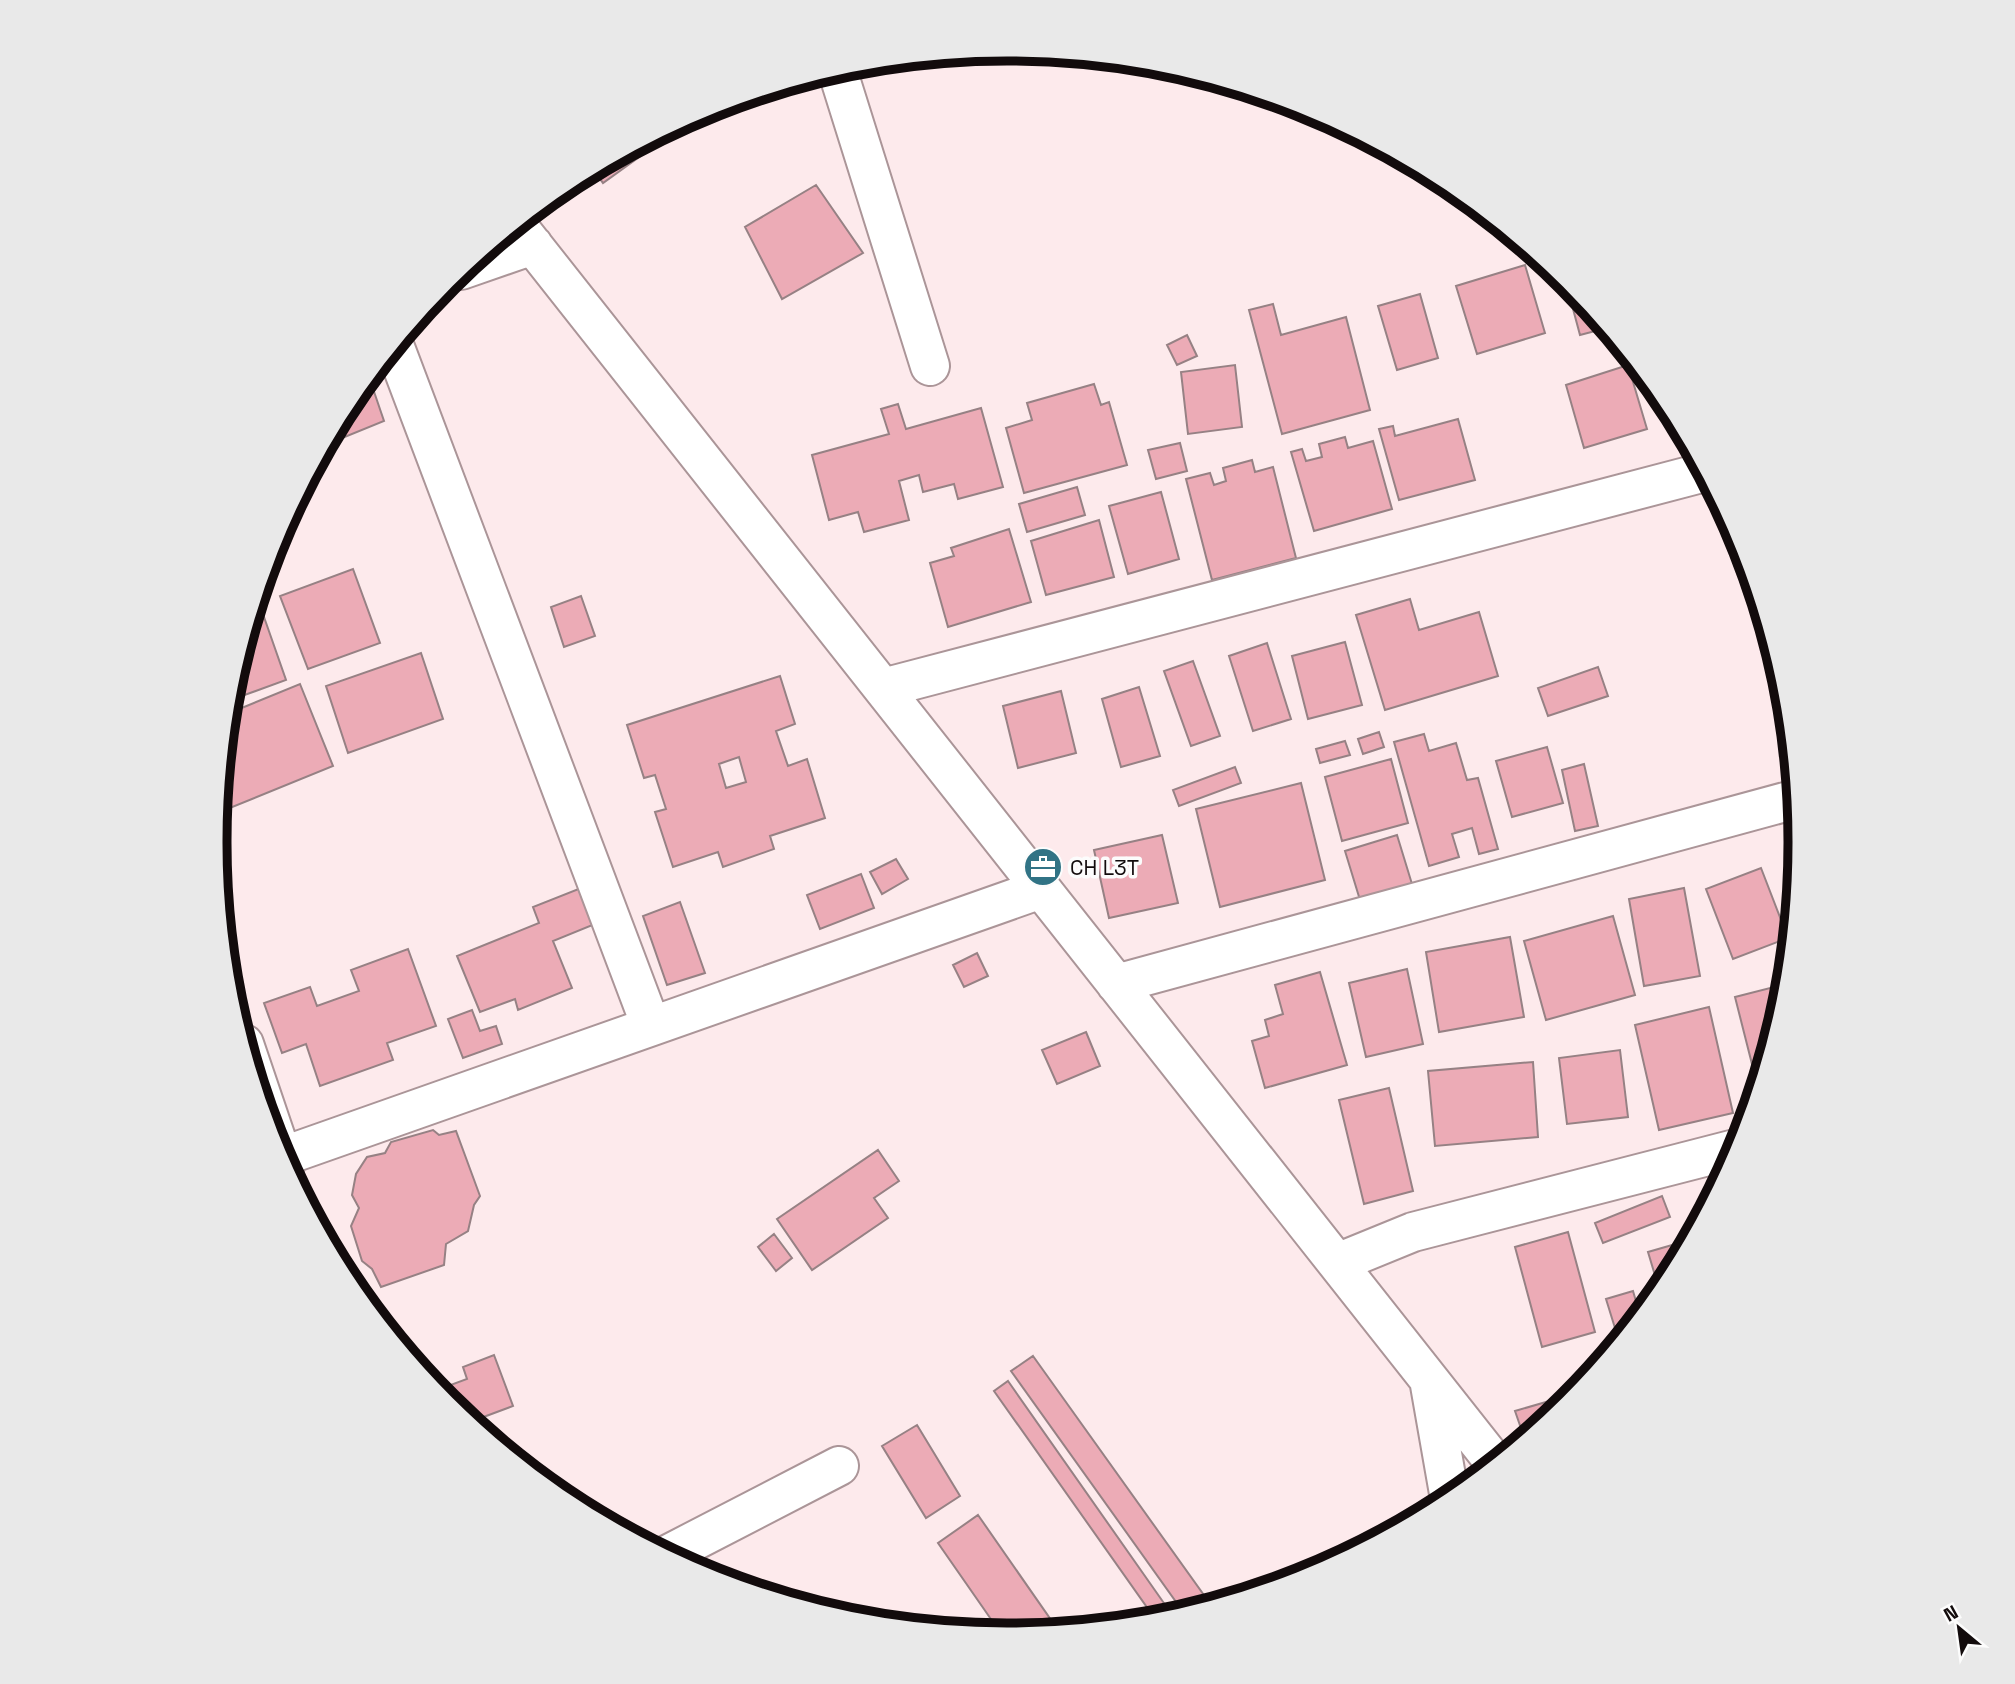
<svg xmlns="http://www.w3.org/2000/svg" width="2015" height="1684" font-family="'Space Grotesk',sans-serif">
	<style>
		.building { fill: #ecabb6; stroke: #968184; stroke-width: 2; fill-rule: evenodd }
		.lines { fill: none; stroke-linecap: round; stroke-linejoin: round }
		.minor-casing { stroke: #ab9598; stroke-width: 42 }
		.minor { stroke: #fff; stroke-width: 38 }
		.labels { text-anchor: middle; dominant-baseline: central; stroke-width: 7; stroke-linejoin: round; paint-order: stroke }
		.poi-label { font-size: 21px; fill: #120b0c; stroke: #fcfcfc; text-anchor: start }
		.rim { fill: none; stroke: #120b0c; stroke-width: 9 }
	</style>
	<rect width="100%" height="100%" fill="#fdeaec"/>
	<path class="building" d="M663,131L667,137L603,183L593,169Z
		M816,185L863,253L782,299L745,227Z
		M1525,265L1545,333L1477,354L1456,286Z
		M1565,279L1569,282L1607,328L1580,335Z
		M1420,294L1438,358L1397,370L1378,306Z
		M1273,304L1281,335L1346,317L1370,410L1282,434L1249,310Z
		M1187,335L1197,356L1177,365L1167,345Z
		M1235,365L1242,427L1188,434L1181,372Z
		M1628,365L1647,429L1584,448L1566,385Z
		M369,377L384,421L325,445L348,401Z
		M1094,384L1101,405L1109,402L1127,465L1024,493L1006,428L1032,420L1027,403Z
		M898,404L906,429L981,408L1003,487L958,499L954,484L923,492L919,475L899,481L909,520L864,532L858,512L829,520L812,455L889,434L881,409Z
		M1458,419L1475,480L1399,500L1379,429L1393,426L1395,436Z
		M1345,437L1348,448L1373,441L1392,509L1314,531L1291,452L1302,449L1306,461L1322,457L1319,444Z
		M1180,443L1187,471L1156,479L1148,450Z
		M1252,460L1255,472L1273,467L1296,558L1212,580L1186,479L1210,473L1214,485L1226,481L1223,468Z
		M1077,487L1085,515L1027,532L1019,504Z
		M1161,492L1179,559L1128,574L1109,506Z
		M1099,520L1114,577L1046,595L1031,541Z
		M1009,529L1031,602L948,627L930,563L954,556L951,548Z
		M353,569L380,643L308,669L280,596Z
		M581,596L595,636L564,647L551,607Z
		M1410,599L1419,630L1479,612L1498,676L1385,710L1356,615Z
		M264,617L286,680L228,701L250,622Z
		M1345,642L1362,705L1308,719L1292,656Z
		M1267,643L1291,719L1253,731L1229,656Z
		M421,653L443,719L348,753L326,686Z
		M1193,661L1220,736L1191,746L1164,671Z
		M1598,667L1608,696L1548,716L1538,688Z
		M780,676L795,724L776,731L788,766L807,759L825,818L770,836L774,849L723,867L718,852L673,867L655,812L666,809L655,775L644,778L627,725ZM739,757L746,782L726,788L719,764Z
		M300,684L333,766L225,810L219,794L227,714Z
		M1139,687L1160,756L1121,767L1102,699Z
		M1061,691L1076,753L1018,768L1003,706Z
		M1379,732L1384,747L1363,754L1358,739Z
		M1424,734L1429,751L1456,743L1467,780L1478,778L1498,849L1479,854L1472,828L1452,834L1459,857L1429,866L1394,742Z
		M1345,741L1350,755L1320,763L1316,749Z
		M1547,747L1563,803L1512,817L1496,761Z
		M1391,759L1408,823L1342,841L1325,777Z
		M1584,764L1598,826L1575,831L1562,770Z
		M1235,767L1241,783L1179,806L1173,790Z
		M1301,783L1325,880L1220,907L1196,809Z
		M1162,835L1178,903L1109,918L1094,850Z
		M1397,835L1412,884L1360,900L1345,851Z
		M896,859L908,879L882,894L870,872Z
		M1761,868L1788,938L1733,959L1706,889Z
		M861,874L874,908L820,929L807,895Z
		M581,888L595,924L553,941L572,988L518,1010L515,999L480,1012L457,956L539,923L533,907Z
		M1684,888L1700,976L1644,986L1629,899Z
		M680,902L705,973L667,985L643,916Z
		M1613,916L1635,995L1546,1020L1524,941Z
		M1510,937L1524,1017L1439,1032L1426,952Z
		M408,949L436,1026L387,1043L393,1060L320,1086L306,1044L282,1053L264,1003L310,987L317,1006L359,991L351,970Z
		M977,953L988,976L964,987L953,965Z
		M1407,969L1423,1044L1366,1057L1349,983Z
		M1320,972L1347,1065L1265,1088L1252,1041L1269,1036L1265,1020L1283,1014L1275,985Z
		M1786,984L1763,1070L1754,1072L1735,997Z
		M1709,1007L1733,1113L1659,1130L1635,1025Z
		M472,1010L480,1031L496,1026L502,1044L463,1058L448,1019Z
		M1086,1032L1100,1066L1057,1084L1042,1050Z
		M1620,1050L1628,1117L1567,1124L1559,1058Z
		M1533,1062L1538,1137L1435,1146L1428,1071Z
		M1389,1088L1413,1191L1364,1204L1339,1100Z
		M433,1130L439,1135L456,1131L480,1196L474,1205L468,1231L446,1244L444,1265L381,1287L372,1269L362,1261L351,1226L359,1208L352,1195L356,1174L367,1157L385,1153L391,1142Z
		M878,1150L899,1181L874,1198L888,1218L812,1270L777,1219Z
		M1662,1196L1670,1217L1603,1243L1595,1223Z
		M1568,1232L1595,1332L1542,1347L1515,1247Z
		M774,1234L792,1258L776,1271L758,1247Z
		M1679,1243L1682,1254L1660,1292L1648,1252Z
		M1633,1291L1640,1315L1619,1341L1606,1299Z
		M494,1355L513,1406L470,1422L446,1402L428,1380L436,1377L440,1389L467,1379L463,1367Z
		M1033,1356L1211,1605L1184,1613L1011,1371Z
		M1008,1381L1173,1616L1156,1620L994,1391Z
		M1577,1393L1534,1431L1523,1434L1515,1411Z
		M917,1425L960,1496L926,1518L882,1446Z
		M978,1515L1058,1630L1002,1635L938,1543Z"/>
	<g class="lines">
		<defs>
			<path id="minor" d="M837,69L930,366
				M516,224L1495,1463
				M461,270L533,245
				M394,345L651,1026
				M883,688L1705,472
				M1116,984L1796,799
				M244,1044L285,1165
				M281,1157L1041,889
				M1337,1263L1413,1232L1739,1148
				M1430,1385L1450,1499
				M667,1555L839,1466"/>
		</defs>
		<use href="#minor" class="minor-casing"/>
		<use href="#minor" class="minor"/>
	</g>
	<defs>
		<symbol id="office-disc" viewBox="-11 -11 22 22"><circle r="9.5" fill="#317385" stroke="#fcfcfc"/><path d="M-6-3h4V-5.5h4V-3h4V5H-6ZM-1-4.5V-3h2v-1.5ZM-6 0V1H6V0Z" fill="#fff"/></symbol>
	</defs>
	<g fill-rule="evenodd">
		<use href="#office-disc" x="1021" y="845" width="44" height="44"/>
	</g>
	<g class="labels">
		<g class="poi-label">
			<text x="1070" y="867">CH L3T</text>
		</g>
	</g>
	<path d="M0 0H2015V1684H0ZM1007 61H1008A780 780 0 0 1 1788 841V843A780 780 0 0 1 1008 1623H1007A780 780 0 0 1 227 843V841A780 780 0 0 1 1007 61Z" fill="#e9e9e9" fill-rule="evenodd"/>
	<path class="rim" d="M1007 61H1008A780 780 0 0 1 1788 841V843A780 780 0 0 1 1008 1623H1007A780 780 0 0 1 227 843V841A780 780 0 0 1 1007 61Z"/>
	<g transform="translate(1959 1628) rotate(331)" stroke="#fcfcfc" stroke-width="5" paint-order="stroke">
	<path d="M0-5L12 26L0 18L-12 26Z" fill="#120b0c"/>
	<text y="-10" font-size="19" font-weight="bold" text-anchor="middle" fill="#120b0c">N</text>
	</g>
</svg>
